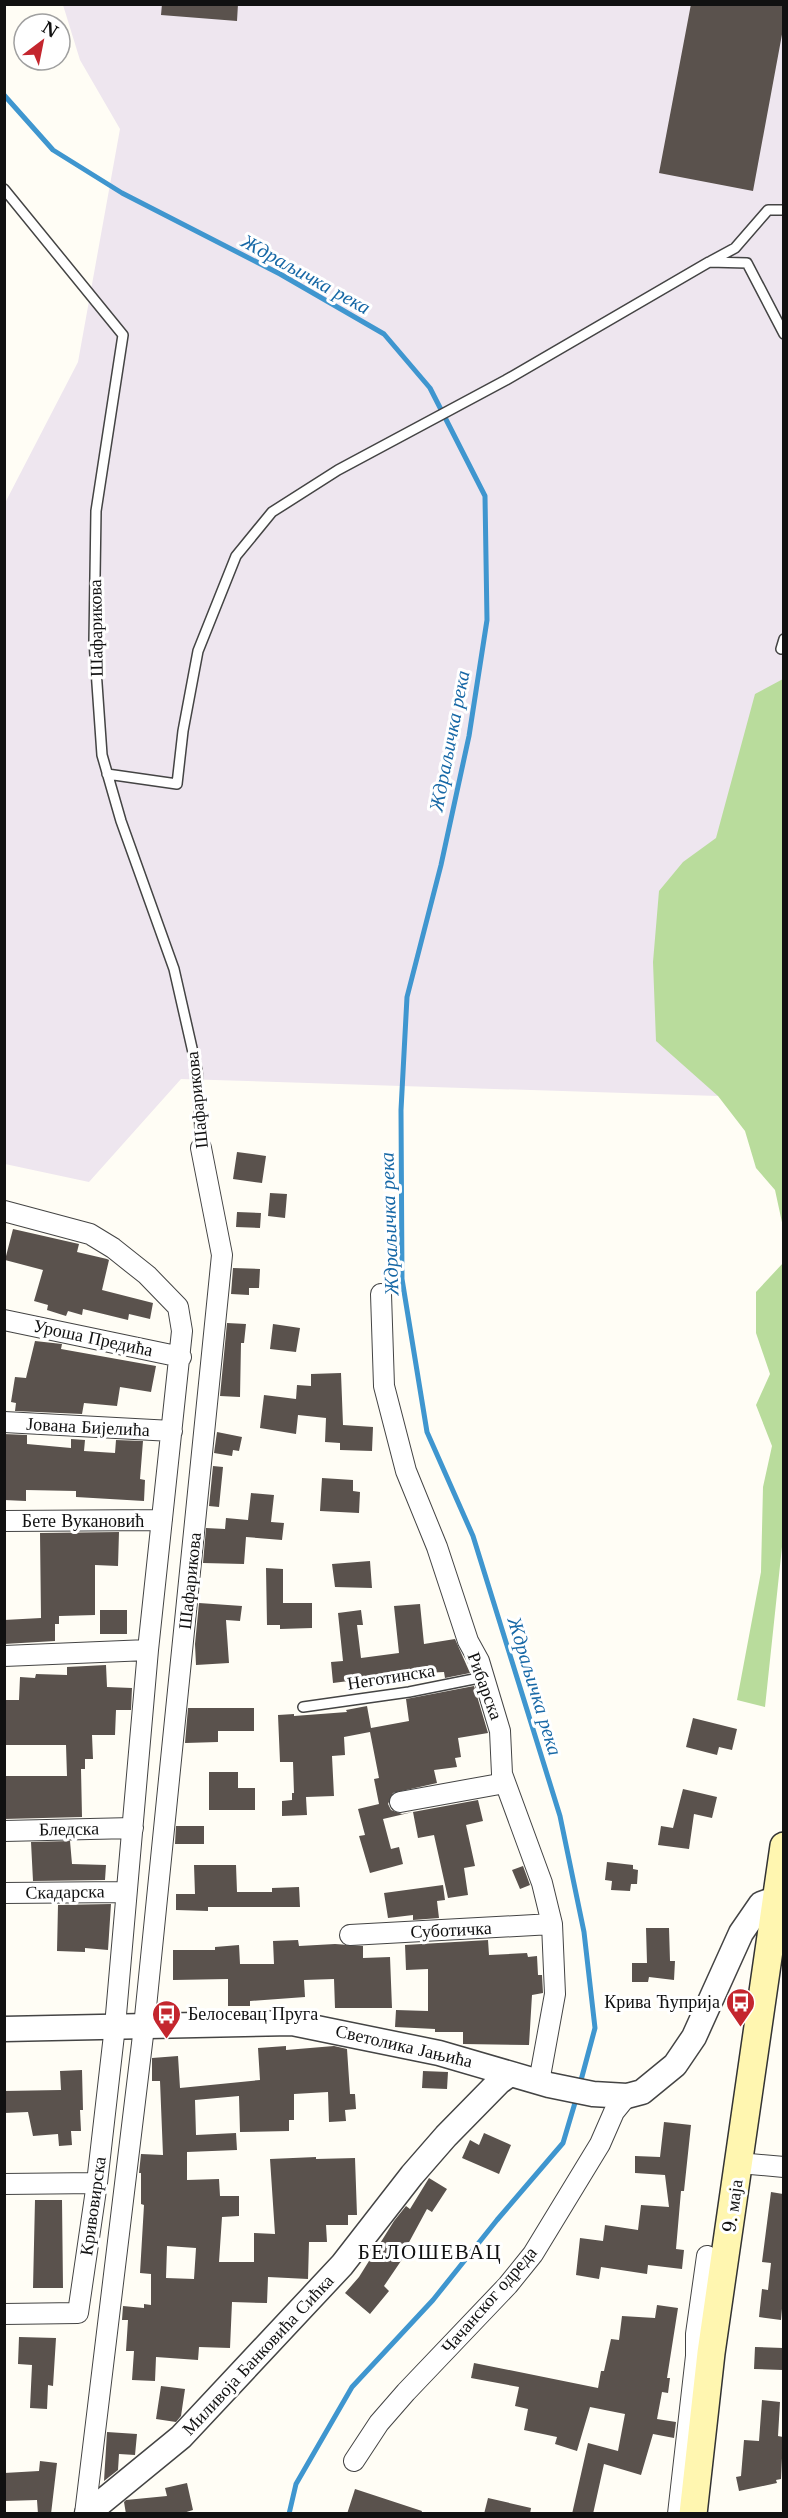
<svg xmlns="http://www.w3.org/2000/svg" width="788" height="2518" font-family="'Libre Baskerville',serif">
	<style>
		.industrial { fill: #eee6ef }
		.forest { fill: #b9dc9c }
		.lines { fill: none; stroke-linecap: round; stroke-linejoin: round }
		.stream { stroke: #3f96cf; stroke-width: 5 }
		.building { fill: #5a524d; fill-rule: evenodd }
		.service-casing { stroke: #444; stroke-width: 12 }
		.minor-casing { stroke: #444; stroke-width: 22 }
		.tertiary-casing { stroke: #444; stroke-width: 27 }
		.secondary-casing { stroke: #333; stroke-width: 30 }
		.service { stroke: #fff; stroke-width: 9 }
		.minor { stroke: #fff; stroke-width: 20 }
		.tertiary { stroke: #fff; stroke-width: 24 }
		.secondary { stroke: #fff6b0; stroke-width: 27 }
		.labels { text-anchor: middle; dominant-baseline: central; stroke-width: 6; stroke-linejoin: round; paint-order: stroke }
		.street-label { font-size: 18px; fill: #111; stroke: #fff }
		.poi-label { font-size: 18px; fill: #111; stroke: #fff; text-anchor: end }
		.water-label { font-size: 20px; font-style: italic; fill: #1768a6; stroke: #fff }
		.quarter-label { font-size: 21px; letter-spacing: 1.5px; fill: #111; stroke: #fff }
	</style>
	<rect width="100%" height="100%" fill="#fffdf5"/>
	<path class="industrial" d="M63,5H783V708L718,1096L181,1079L89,1182L5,1164V503L78,362L120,129L80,60Z"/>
	<path class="forest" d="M783,679V1227L775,1190L756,1168L745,1131L718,1096L656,1041L653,962L659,891L683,862L716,838L755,694Z
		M783,1263L784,1528L765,1707L737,1700L761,1572L763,1487L772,1446L756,1405L770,1374L756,1333V1292Z"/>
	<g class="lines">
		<path class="stream" d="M4,95L53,150L122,193L280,274L384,334L430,388L485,496L487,620L469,736L441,865L407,997L401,1110L402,1279L427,1432L473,1536L560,1816L584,1932L595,2028L580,2084
			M289,2514L296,2484L352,2387L433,2300L497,2220L563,2143L577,2096"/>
	</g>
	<path class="building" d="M162,4H238L237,21L161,15Z
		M691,4H783V29L753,191L659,173Z
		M237,1152L266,1156L262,1183L233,1179Z
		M270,1193L287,1194L285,1218L268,1216Z
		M237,1212L261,1213L260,1228L236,1227Z
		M13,1229L79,1244L77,1252L107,1259L109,1260L102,1290L153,1303L150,1319L129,1314L128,1320L83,1309L82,1315L68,1311L66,1316L47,1310L48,1305L34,1301L43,1270L5,1260Z
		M233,1268L260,1269L259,1288H249V1295L231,1294Z
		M227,1323L246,1324L244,1343H241L240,1397L220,1396Z
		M273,1324L300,1328L296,1352L270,1349Z
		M35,1341L62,1344L61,1349L156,1366L151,1392L120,1387L117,1406L84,1403L82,1414L15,1411L16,1403L11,1402L15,1377L26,1378Z
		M341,1373L343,1425L373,1427L372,1451L340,1450V1443L325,1442L326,1418L298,1415L296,1434L260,1428L264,1395L296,1399L297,1385L311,1386V1374Z
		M217,1432L242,1437L239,1451L233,1450L232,1456L214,1453Z
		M4,1434L27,1435V1444L71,1448V1439L85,1440L84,1451L115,1453L116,1440L143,1441L140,1479L145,1480L144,1501L76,1497V1491L26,1490V1501L4,1500Z
		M213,1466L223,1467L219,1507L209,1506Z
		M322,1478L353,1480V1491L360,1492L359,1513L320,1511Z
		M251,1493L274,1495L271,1522L284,1523L282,1540L246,1537L244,1564L203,1563L206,1528L225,1529L226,1518L248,1520Z
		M119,1532L118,1566L95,1565V1615L59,1616V1624H55V1641L4,1644V1620L41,1618L40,1533Z
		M370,1561L372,1588L335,1587L332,1564Z
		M266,1568L283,1569V1603H312V1628L280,1629V1625H267Z
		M199,1603L242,1606L240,1621L226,1620L229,1663L196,1665L195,1644Z
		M420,1604L424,1644L455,1639L470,1673L445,1678L444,1672L403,1674L333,1683L331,1662L343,1661L338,1613L361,1610L363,1625H357L361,1658L399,1653L394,1606Z
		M100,1610H127V1634H100Z
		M106,1665L107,1687L132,1688L131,1710H116L115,1735H92L93,1759H85V1769H81L82,1817L4,1819V1776H67L66,1745H4V1700H19L20,1677L35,1678L36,1674L67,1675V1667Z
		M474,1686L488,1733L458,1738L461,1757L455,1758L457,1767L434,1770L437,1783L393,1793L388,1804L391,1810L402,1814L478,1800L483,1821L466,1825L475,1866L464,1868L468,1895L448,1898L434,1835L418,1838L413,1812L383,1819L391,1849L399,1847L403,1864L370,1873L359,1836L365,1835L358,1809L379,1804L374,1779L379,1778L370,1732L344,1737L345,1755L332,1756L334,1796L306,1797L307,1815L282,1816V1801L292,1800V1793H294L293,1762H280L278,1715L294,1714V1716L347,1712L346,1710L367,1706L371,1728L409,1721L406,1699Z
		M188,1708H254V1731H218V1742L185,1743Z
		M693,1718L737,1729L732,1750L719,1747L717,1755L686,1747Z
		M209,1772H238V1788H255V1810H209Z
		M683,1789L717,1797L712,1818L694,1814L689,1849L658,1845L661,1826L673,1828Z
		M176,1826H204V1844H175Z
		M70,1841L72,1864L106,1865L105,1880L33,1881L31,1842Z
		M607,1862L633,1865V1869L638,1870L637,1884H631L630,1891L611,1890L612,1881L605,1880Z
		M194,1865H236L237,1892H272V1888L299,1887L300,1907H208V1911L176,1910V1894H195Z
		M523,1866L530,1885L520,1889L512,1870Z
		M443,1885L445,1900L437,1901L439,1918L413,1920V1915L388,1918L384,1893Z
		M111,1904L108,1950L85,1948V1952L57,1951L58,1905Z
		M646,1928H669L670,1961H675L674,1980L649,1977L648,1982H632V1963H647Z
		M298,1940L299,1946L335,1944L363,1946V1958L390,1957L392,2008H335L334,1979L304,1980L305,1997L250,2001V2006H228V1979L173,1980V1950H215V1947L239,1945L240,1964H274L273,1941Z
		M488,1940L489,1955L527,1953L528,1957L537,1956L538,1975H542L543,1993L532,1995L529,2045L463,2044V2032H435V2029L395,2027L396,2010L428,2011V1969L406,1970L405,1945Z
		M286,2046V2050L334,2046L347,2049L350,2094H355L356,2109L345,2110L346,2121L329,2122L328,2092L294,2094V2120H289V2131L240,2132L239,2096L195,2100L196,2135L236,2133L237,2150L187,2152V2180L219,2179L220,2196H239V2216L222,2217L219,2262H254V2233L275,2234L270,2159L316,2157V2159L355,2158L357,2215H348V2225H326L327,2242H309L308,2279L268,2277L267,2303L232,2302L230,2348L199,2347L198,2360L156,2357L155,2381L132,2380L134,2351H126L128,2320H122L123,2306L144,2308V2304L151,2305V2274L140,2273L144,2205L141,2204V2173H139L141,2154L163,2155L160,2081H152V2058L178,2056L180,2088L260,2080L258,2048ZM167,2246L196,2248L194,2279L166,2278Z
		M82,2070L83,2110H80L81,2131H71L72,2145L59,2146L58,2134L33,2136L28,2112L4,2113V2091L61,2090L60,2071Z
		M423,2071L448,2072L447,2089L422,2088Z
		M664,2122L691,2125L684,2191H681L676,2249L684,2250L682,2269L648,2265L647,2274L601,2267L599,2279L576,2275L580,2238L603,2241L605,2225L638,2230L641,2205L669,2207L665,2175L635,2173V2156L660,2157Z
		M484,2133L511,2145L499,2174L462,2158L470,2140L479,2145Z
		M429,2178L447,2189L432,2212L427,2209L401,2257L403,2258L384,2286L389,2291L370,2314L345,2293L359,2277L394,2221L406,2206L410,2209Z
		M771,2192L783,2194V2297L781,2320L759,2317L762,2289L768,2290L771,2263L762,2262Z
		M35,2200H62L63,2288H33Z
		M657,2305L678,2308L667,2378H670L668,2393L662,2392L657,2419L676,2422L674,2438L653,2434L641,2475L604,2464L593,2514H572L588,2443L618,2451L625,2414L590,2407L577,2451L555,2444L557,2437L524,2430L528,2409L515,2406L519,2387L471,2378L474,2363L598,2388L601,2371H604L611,2339L619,2340L622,2316L655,2318Z
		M19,2337L56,2338L53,2386L48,2385L47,2409L30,2408L32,2365L18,2364Z
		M755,2347L783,2348V2370L754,2369Z
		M161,2386L185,2389L181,2416L176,2422L156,2419Z
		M762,2400L780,2402L778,2436L783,2437L781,2479L776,2480L777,2483L739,2491L736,2477L741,2476L744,2440L759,2441Z
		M107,2432L137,2434L135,2455L119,2454L118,2470L104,2481Z
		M40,2461L57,2463L51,2514H38L37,2500L4,2501V2473L39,2471Z
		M187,2483L193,2510L180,2514H126L124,2502L126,2500L167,2496L165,2488Z
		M355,2489L422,2511L421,2514H347Z
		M488,2498L531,2508L530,2514H484Z"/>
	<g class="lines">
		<defs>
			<path id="service" d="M4,189L123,335L96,511L94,641L102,755L121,821L174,969L197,1070L201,1148
				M711,261L735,248L768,210H784
				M781,649L784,639
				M107,774L177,784L183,731L198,651L236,556L272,512L338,470L506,380L709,262L747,263L784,334
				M303,1707L409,1692L484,1677"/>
			<path id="minor" d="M4,1211L90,1234L113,1248L147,1275L178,1307L182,1331L148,1650L115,2026L97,2183L78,2313L4,2314
				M381,1294L384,1386L406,1471L437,1547L468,1641L479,1661L500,1731L502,1774L542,1883L552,1924L555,1994L539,2082
				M4,1320L181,1357
				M4,1422L172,1431
				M4,1521L162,1520
				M4,1656L148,1650
				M400,1802L505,1783
				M4,1831L133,1828
				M4,1893L126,1892
				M350,1935L552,1924
				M739,2163L784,2167
				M4,2184L97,2183
				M696,2356V2334L707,2256
				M354,2461L379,2423L406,2392L508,2285L533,2254L600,2144L614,2112L627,2096
				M85,2514L144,2027L222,1255L201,1148
				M678,2514L696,2356L713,2339"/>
			<path id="tertiary" d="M4,2029L292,2023L439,2053L549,2085L593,2094L627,2096L642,2092L675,2065L694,2037L741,1933L761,1904L775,1899
				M87,2514L181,2437L342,2265L412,2175L446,2136L499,2082L510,2074"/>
			<path id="secondary" d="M693,2514L711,2353L784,1846"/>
		</defs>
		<use href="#service" class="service-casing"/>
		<use href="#minor" class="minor-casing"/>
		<use href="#tertiary" class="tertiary-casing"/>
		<use href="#secondary" class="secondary-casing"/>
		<use href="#service" class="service"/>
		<use href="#minor" class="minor"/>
		<use href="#tertiary" class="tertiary"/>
		<use href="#secondary" class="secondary"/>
	</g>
	<defs>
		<symbol id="bus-pin" viewBox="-11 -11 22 30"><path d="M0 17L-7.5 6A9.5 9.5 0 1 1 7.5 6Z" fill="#c4262e" stroke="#fff"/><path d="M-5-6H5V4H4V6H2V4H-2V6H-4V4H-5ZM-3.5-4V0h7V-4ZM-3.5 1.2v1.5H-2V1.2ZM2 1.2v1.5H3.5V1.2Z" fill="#fff"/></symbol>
	</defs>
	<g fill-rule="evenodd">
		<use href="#bus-pin" x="724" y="1986" width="33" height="45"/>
		<use href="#bus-pin" x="150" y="1998" width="33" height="45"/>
	</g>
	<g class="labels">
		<g class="street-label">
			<text transform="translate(96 628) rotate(-91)">Шафарикова</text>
			<text transform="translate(197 1100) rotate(-96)">Шафарикова</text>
			<text transform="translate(93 1338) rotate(12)">Уроша Предића</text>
			<text transform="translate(88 1427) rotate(3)">Јована Бијелића</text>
			<text x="83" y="1521">Бете Вукановић</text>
			<text transform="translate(190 1581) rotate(-84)">Шафарикова</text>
			<text transform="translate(391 1677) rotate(-9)">Неготинска</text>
			<text transform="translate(485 1686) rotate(70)">Рибарска</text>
			<text transform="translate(69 1829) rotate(-1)">Бледска</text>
			<text transform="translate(65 1892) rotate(-1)">Скадарска</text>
			<text transform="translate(451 1930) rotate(-3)">Суботичка</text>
			<text transform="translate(404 2046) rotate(13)">Светолика Јањића</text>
			<text transform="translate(93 2206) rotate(-82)">Кривовирска</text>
			<text transform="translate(733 2206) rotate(-82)">9. маја</text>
			<text transform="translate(489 2300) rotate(-49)">Чачанског одреда</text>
			<text transform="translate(258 2355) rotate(-47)">Миливоја Банковића Сићка</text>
		</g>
		<g class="poi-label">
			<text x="720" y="2002">Крива Ћуприја</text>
			<text x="188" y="2014" text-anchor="start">Белосевац Пруга</text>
		</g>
		<g class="water-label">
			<text transform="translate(306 274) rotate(29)">Ждраљичка река</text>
			<text transform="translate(449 741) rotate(-79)">Ждраљичка река</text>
			<text transform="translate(389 1224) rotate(-92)">Ждраљичка река</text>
			<text transform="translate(535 1686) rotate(73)">Ждраљичка река</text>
		</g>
		<g class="quarter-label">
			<text x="430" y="2252">БЕЛОШЕВАЦ</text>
		</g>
	</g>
	<rect width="788" height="2518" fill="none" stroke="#111111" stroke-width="12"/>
	<g transform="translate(42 42) rotate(32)"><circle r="28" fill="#ffffff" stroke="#a0a0a0" stroke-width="1.5"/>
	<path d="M0-4.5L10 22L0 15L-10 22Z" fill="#c4262e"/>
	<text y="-9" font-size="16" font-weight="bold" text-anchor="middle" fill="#111111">N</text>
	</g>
</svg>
